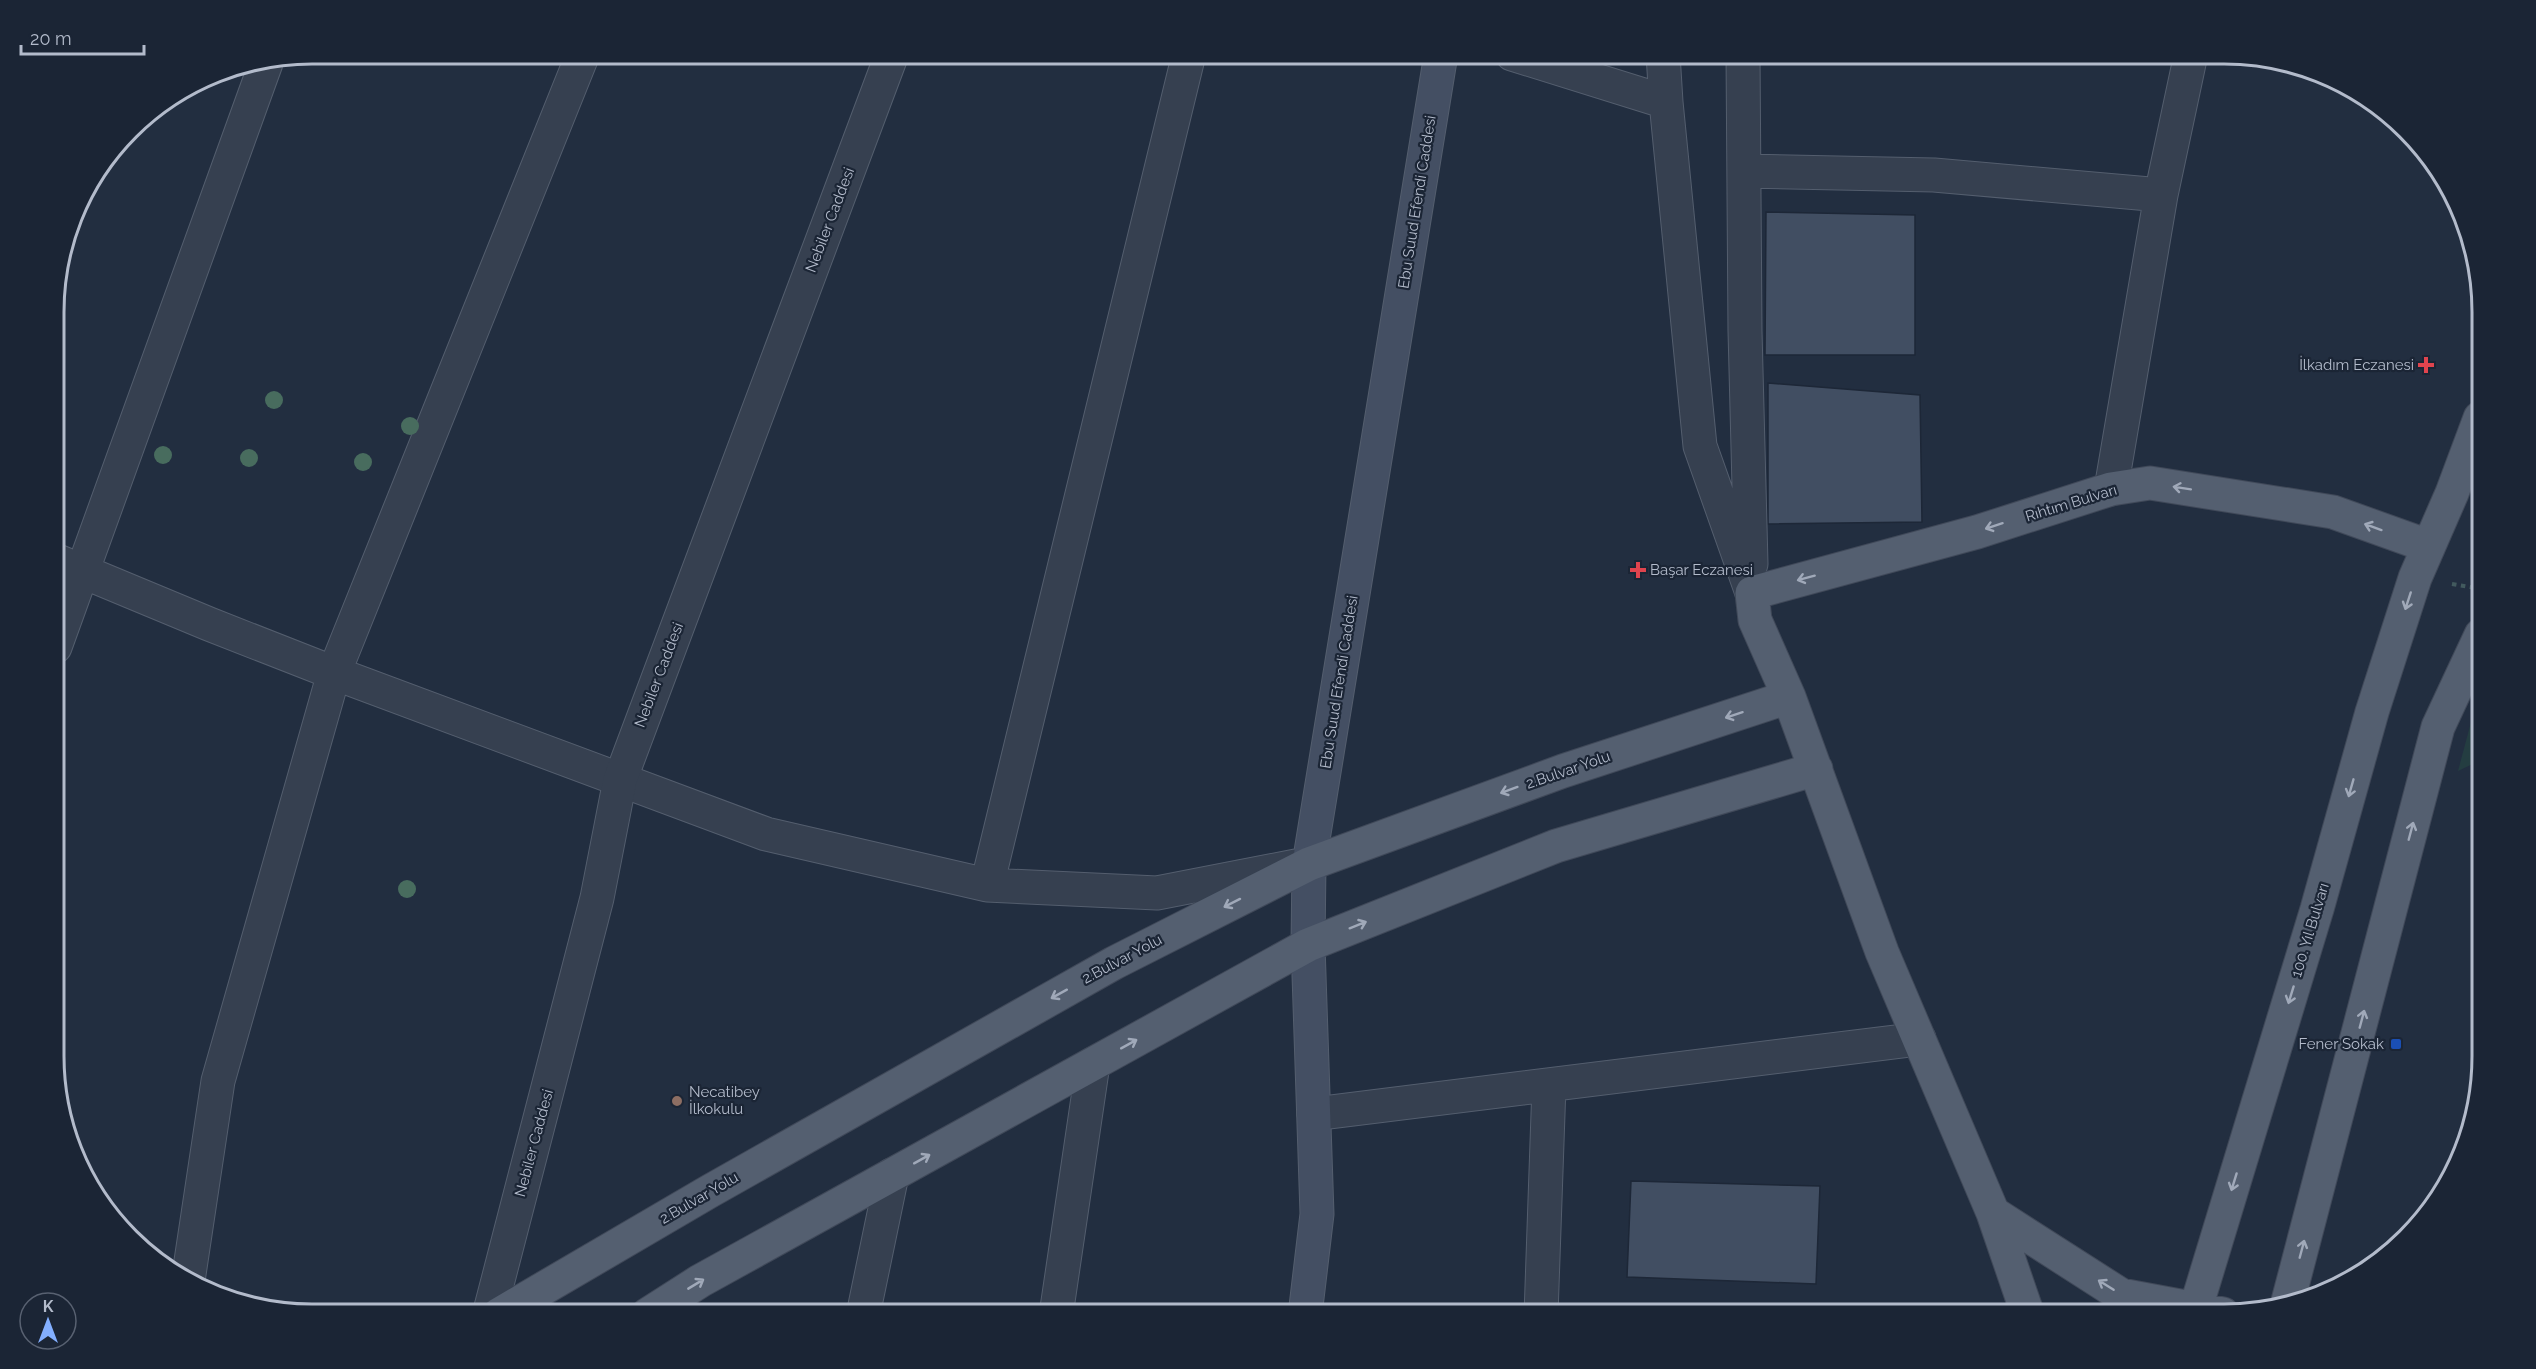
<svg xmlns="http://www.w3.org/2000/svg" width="2536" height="1369" font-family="Raleway,sans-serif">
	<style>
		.green { fill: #243d41 }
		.building { fill: #414e62; stroke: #1d2737; stroke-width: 1.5 }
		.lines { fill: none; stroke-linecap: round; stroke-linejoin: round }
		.minor-casing { stroke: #545e6e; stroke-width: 35 }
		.tertiary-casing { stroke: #545e6e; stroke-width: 35 }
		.secondary-casing { stroke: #545e6e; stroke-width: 35 }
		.primary-casing { stroke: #404959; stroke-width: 35 }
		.path { stroke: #425a5e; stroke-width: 4; stroke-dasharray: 4.5 4.5; stroke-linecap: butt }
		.minor { stroke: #364050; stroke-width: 33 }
		.tertiary { stroke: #364050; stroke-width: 33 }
		.secondary { stroke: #444f63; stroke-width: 33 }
		.primary { stroke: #545f70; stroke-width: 33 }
		.tree { fill: #486c5e }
		.oneway { stroke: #a0a9b9 }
		.health-dot { fill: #e0444e; stroke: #1b2535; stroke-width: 2 }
		.transit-dot { fill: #1a4fb4; stroke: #1b2535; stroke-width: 2 }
		.education-dot { fill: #8d6e63; stroke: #1b2535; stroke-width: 2 }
		.labels { text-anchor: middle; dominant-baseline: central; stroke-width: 4.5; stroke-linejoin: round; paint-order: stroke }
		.street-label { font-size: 15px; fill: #b3bbcb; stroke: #1b2535 }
		.poi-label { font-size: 15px; fill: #b3bbcb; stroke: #1b2535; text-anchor: end }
		.rim { fill: none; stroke: #b3bbcb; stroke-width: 3 }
	</style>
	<rect width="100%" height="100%" fill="#222e40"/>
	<path class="green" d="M2481,694V760L2458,771L2478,696Z"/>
	<path class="building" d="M1766,212L1915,215V355H1765Z
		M1768,383L1920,395L1922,522L1768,524Z
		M1631,1181L1820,1186L1816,1284L1627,1277Z"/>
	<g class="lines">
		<defs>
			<path id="minor" d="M1512,54L1666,102
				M1663,54L1666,102L1700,446L1752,593
				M1743,54L1745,331L1751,564
				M1744,171L1934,175L2161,195
				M2111,489L2161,195L2191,54
				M55,560L209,624L334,673L766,834L987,885L1157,893L1296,866
				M55,647L266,63
				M987,885L1189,54
				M1314,1114L1919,1039
				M188,1281L218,1081L334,673L583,54
				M863,1315L892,1175
				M1056,1315L1093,1064
				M1541,1315L1549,1085"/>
			<path id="tertiary" d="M489,1315L597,898L620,780L892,54"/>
			<path id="secondary" d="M1305,1315L1317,1214L1308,945L1309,864L1441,54"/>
			<path id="primary" d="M1993,1213L2121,1295L2223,1314
				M2287,1305L2438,727L2481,635
				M2194,1314L2317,909L2372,712L2415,578L2452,493L2480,418
				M498,1315L710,1191L1114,963L1309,864L1563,771L1789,697
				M647,1315L700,1281L1308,945L1556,846L1816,769
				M2028,1315L1993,1213L1882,952L1789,697L1755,620L1752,593L1977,532L2111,489L2150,483L2333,512L2428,546"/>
		</defs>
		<use href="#minor" class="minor-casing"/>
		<use href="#tertiary" class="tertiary-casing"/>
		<use href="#secondary" class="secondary-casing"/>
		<use href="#primary" class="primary-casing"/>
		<path class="path" d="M2452,584L2481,589"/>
		<use href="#minor" class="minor"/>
		<use href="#tertiary" class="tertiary"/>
		<use href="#secondary" class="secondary"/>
		<use href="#primary" class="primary"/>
	</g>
	<g class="tree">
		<circle cx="274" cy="400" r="9"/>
		<circle cx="410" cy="426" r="9"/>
		<circle cx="163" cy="455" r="9"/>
		<circle cx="249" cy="458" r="9"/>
		<circle cx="363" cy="462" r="9"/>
		<circle cx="407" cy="889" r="9"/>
	</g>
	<defs><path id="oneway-shaft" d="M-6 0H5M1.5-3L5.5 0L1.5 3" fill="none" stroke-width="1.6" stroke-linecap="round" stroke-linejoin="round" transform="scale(1.5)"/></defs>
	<g class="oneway">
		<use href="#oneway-shaft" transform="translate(2182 488) rotate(-171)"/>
		<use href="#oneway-shaft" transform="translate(1994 526) rotate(162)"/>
		<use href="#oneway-shaft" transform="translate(2373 527) rotate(-160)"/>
		<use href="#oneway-shaft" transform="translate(1806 578) rotate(165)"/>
		<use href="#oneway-shaft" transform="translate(2408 601) rotate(108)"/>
		<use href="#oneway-shaft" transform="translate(1734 715) rotate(162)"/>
		<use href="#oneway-shaft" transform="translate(2351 788) rotate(106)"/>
		<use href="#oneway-shaft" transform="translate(1509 790) rotate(160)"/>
		<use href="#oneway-shaft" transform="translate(2411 831) rotate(-75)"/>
		<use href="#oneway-shaft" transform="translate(1232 903) rotate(153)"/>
		<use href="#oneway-shaft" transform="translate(1358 925) rotate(-22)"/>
		<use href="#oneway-shaft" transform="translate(1059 994) rotate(151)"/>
		<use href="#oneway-shaft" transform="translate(2291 995) rotate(107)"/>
		<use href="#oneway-shaft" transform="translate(2362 1019) rotate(-75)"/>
		<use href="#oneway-shaft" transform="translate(1129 1044) rotate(-29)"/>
		<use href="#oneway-shaft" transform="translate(922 1159) rotate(-29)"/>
		<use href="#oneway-shaft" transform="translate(2234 1182) rotate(107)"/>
		<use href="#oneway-shaft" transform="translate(2302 1249) rotate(-75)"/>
		<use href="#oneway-shaft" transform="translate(696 1284) rotate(-31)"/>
		<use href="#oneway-shaft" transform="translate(2106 1285) rotate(-148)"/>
	</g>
	<g class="health-dot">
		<path d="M2423 356h6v6h6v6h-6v6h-6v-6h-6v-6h6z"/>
		<path d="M1635 561h6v6h6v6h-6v6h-6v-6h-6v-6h6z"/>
	</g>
	<rect class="transit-dot" x="2390" y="1038" width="12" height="12" rx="3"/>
	<circle class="education-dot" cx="677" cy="1101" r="6"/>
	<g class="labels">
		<g class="street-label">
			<text transform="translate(1417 202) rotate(-81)">Ebu Suud Efendi Caddesi</text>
			<text transform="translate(830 220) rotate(-69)">Nebiler Caddesi</text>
			<text transform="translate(2071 503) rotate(-17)">Rıhtım Bulvarı</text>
			<text transform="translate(659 675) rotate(-69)">Nebiler Caddesi</text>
			<text transform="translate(1339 682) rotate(-81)">Ebu Suud Efendi Caddesi</text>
			<text transform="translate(1568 770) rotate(-19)">2.Bulvar Yolu</text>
			<text transform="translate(2310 930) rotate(-73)">100. Yıl Bulvarı</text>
			<text transform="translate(1122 959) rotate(-28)">2.Bulvar Yolu</text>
			<text transform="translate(534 1143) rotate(-75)">Nebiler Caddesi</text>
			<text transform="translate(699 1198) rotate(-30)">2.Bulvar Yolu</text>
		</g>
		<g class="poi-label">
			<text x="2414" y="365">İlkadım Eczanesi</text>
			<text x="1650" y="570" text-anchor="start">Başar Eczanesi</text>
			<text x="2384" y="1044">Fener Sokak</text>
			<text x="689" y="1092" text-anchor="start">Necatibey<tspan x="689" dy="17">İlkokulu</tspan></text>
		</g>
	</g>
	<path d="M0 0H2536V1369H0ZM312 64H2224A248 248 0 0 1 2472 312V1056A248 248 0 0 1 2224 1304H312A248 248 0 0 1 64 1056V312A248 248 0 0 1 312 64Z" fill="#1b2535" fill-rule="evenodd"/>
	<path class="rim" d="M312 64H2224A248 248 0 0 1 2472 312V1056A248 248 0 0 1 2224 1304H312A248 248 0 0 1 64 1056V312A248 248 0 0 1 312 64Z"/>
	<g transform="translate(48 1321)"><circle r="28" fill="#1b2535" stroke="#586171" stroke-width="1.5"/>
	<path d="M0-4.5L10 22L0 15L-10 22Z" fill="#83afff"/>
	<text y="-9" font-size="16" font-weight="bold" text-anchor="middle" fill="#b3bbcb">K</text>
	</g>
	<path d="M21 45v9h123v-9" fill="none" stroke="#b3bbcb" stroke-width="3"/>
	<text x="30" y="45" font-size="18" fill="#b3bbcb" stroke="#1b2535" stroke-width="4.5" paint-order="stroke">20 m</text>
</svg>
